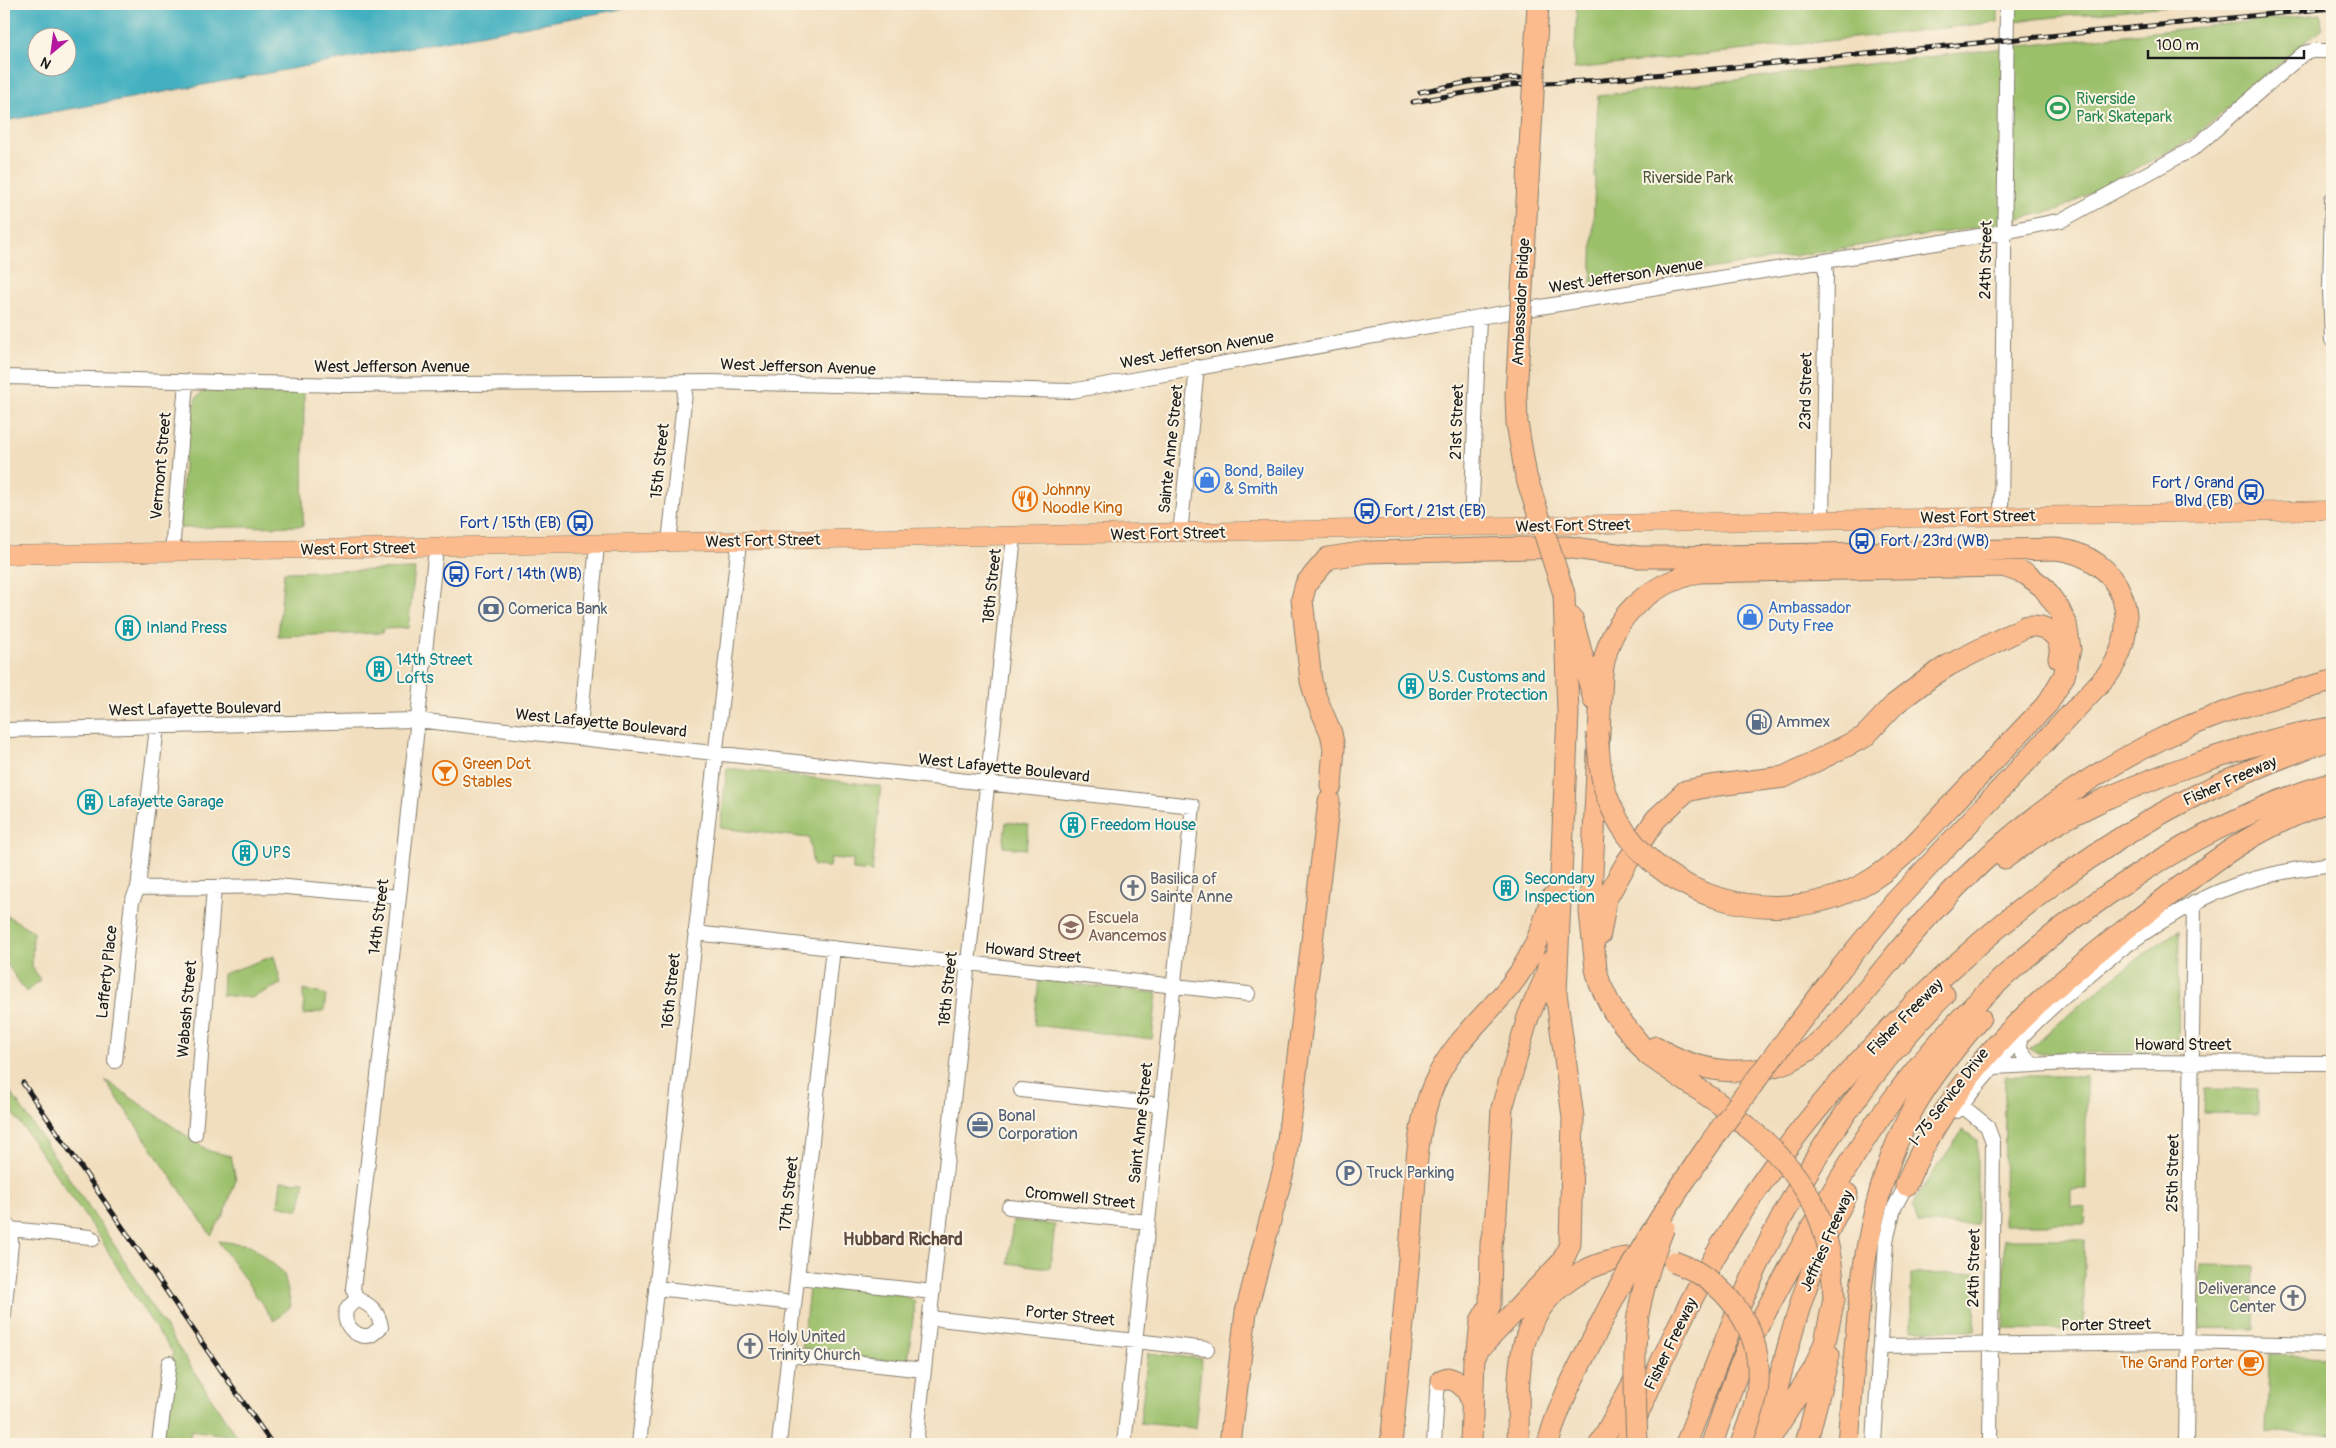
<svg xmlns="http://www.w3.org/2000/svg" width="2336" height="1448" font-family="Pangolin,sans-serif">
	<style>
		.green { fill: #9bc06a; stroke: #5c6e43 }
		.water { fill: #43b0c0; stroke: #30666e; fill-rule: evenodd }
		.lines { fill: none; stroke-linecap: round; stroke-linejoin: round }
		.minor-casing { stroke: #867d6d; stroke-width: 16 }
		.major-casing { stroke: #867d6d; stroke-width: 19 }
		.highway-casing { stroke: #867d6d; stroke-width: 23 }
		.minor { stroke: #fff; stroke-width: 14 }
		.major { stroke: #fbbb8d; stroke-width: 18 }
		.highway { stroke: #fbbb8d; stroke-width: 21 }
		.rail-casing { stroke: #1c1c1c; stroke-width: 5 }
		.rail { stroke: #fcf5e5; stroke-width: 3; stroke-dasharray: 9; stroke-linecap: butt }
		.highway-bridge-casing { stroke: #867d6d; stroke-width: 23; stroke-linecap: butt }
		.highway-bridge { stroke: #fbbb8d; stroke-width: 21 }
		.labels { text-anchor: middle; dominant-baseline: central; stroke-width: 4; stroke-linejoin: round; paint-order: stroke }
		.leisure-label { font-size: 16px; fill: #27864d; stroke: #fcf5e5; text-anchor: start }
		.park-label { font-size: 16px; fill: #485537; stroke: #fcf5e5 }
		.street-label { font-size: 16px; fill: #1c1c1c; stroke: #fcf5e5 }
		.shop-label { font-size: 16px; fill: #366cbe; stroke: #fcf5e5; text-anchor: start }
		.transit-label { font-size: 16px; fill: #164399; stroke: #fcf5e5; text-anchor: start }
		.food-label { font-size: 16px; fill: #c56008; stroke: #fcf5e5; text-anchor: start }
		.service-label { font-size: 16px; fill: #4e5e75; stroke: #fcf5e5; text-anchor: start }
		.culture-label { font-size: 16px; fill: #0d838f; stroke: #fcf5e5; text-anchor: start }
		.worship-label { font-size: 16px; fill: #5b616d; stroke: #fcf5e5; text-anchor: start }
		.education-label { font-size: 16px; fill: #785e54; stroke: #fcf5e5; text-anchor: start }
		.neighbourhood-label { font-size: 18px; font-weight: bold; fill: #5d493f; stroke: #fcf5e5 }
	</style>
	<rect width="100%" height="100%" fill="#fcf5e5"/>
	<filter id="ink" filterUnits="userSpaceOnUse"><feTurbulence type="fractalNoise" baseFrequency=".02" numOctaves="2"/><feDisplacementMap in="SourceGraphic" scale="10" xChannelSelector="R" yChannelSelector="G"/><feConvolveMatrix kernelMatrix="1 2 1 2 8 2 1 2 1" color-interpolation-filters="sRGB"/></filter>
	<filter id="wash" filterUnits="userSpaceOnUse"><feTurbulence type="fractalNoise" baseFrequency=".0096" numOctaves="4" result="noise"/><feDisplacementMap in="SourceGraphic" scale="20" xChannelSelector="R" yChannelSelector="G"/><feGaussianBlur stdDeviation="1.12" result="paint"/><feColorMatrix in="noise" values="0 0 0 0 0 0 0 0 0 0 0 0 0 0 0 0 0 1.4 0 .05"/><feComposite in="paint" operator="in"/></filter>
	<g filter="url(#wash)">
		<rect width="100%" height="100%" fill="#f1debe"/>
		<path class="green" d="M1577,4H1998V22L1574,69Z
			M2015,4H2187L2015,21Z
			M2321,14L2322,28L2190,140L2060,209L1987,226L1591,287L1598,96L2013,47Z
			M214,389L219,392L224,389H248L251,395L304,392L303,526L179,528L185,454L190,423L196,398L204,391Z
			M415,569L408,628L383,629L382,633L278,636L284,572Z
			M727,768L881,786L872,872L853,870V860L831,858L829,867L813,866L809,838L720,828Z
			M1006,822L1029,825L1026,849L1003,847Z
			M4,914L33,931L32,966L40,980L26,992L4,960Z
			M2179,930L2178,1052L2038,1053L2030,1050C2077,1005 2125,966 2179,930Z
			M274,956L281,984L251,998L222,995L223,974Z
			M1039,980L1157,993L1152,1039L1034,1025Z
			M303,989L326,995L324,1011L304,1015Z
			M2005,1076H2086V1189H2071V1207L2086,1208L2085,1224H2004Z
			M105,1080L209,1151L231,1156L236,1180L224,1214L211,1235Z
			M4,1082L121,1255L151,1305L241,1444H232L226,1435L191,1430L190,1439L162,1434L173,1353L136,1299L100,1238L4,1100Z
			M2205,1088L2258,1089V1114L2204,1113Z
			M1963,1130L1977,1140V1224H1918L1913,1206L1921,1190Z
			M281,1181L305,1182L299,1210L278,1205Z
			M1013,1220L1055,1225L1050,1268L1008,1263Z
			M2004,1239H2084V1330L2004,1329Z
			M218,1241L250,1245L284,1273L291,1306L274,1321Z
			M2201,1265L2255,1266L2254,1329L2200,1328Z
			M1976,1273L1975,1330H1911V1274Z
			M825,1285L899,1294L915,1301L908,1363L802,1351L809,1289Z
			M1148,1353L1202,1359L1195,1428L1140,1423Z
			M2269,1355L2332,1357V1434L2267,1433Z"/>
		<path class="water" d="M4,4H649L4,121ZM38,38H68V68H38Z"/>
	</g>
	<g filter="url(#ink)">
		<g class="lines">
			<defs>
				<path id="minor" d="M2332,199L2330,289L2332,340
					M4,377L343,385L712,382L1071,391L1479,317L2004,232L2062,220L2194,148L2297,59L2304,53L2313,51H2332
					M2001,517L2007,4
					M1822,520L1826,273L1824,262
					M1471,528L1479,317
					M1180,534L1197,367
					M669,543L686,383
					M172,552L186,382
					M4,730L416,720L1193,806L1124,1444
					M579,738L597,545
					M138,888L276,886L399,897
					M695,933L1248,994
					M2020,1039C2018,1051 2024,1057 2033,1064
					M115,1061L132,901L138,888L157,727
					M1994,1067L2091,1062L2332,1063
					M1021,1090L1161,1105
					M1961,1105L1987,1126L1993,1142L1990,1444
					M1957,1111C2021,1027 2133,923 2233,886C2265,874 2298,869 2332,864
					M195,1134L214,887
					M1009,1207L1148,1222
					M4,1221L10,1229L90,1237L93,1239
					M798,1277L933,1292
					M656,1288L794,1303
					M357,1299C353,1303 348,1306 346,1311C342,1325 358,1340 371,1335C375,1333 378,1329 381,1327C379,1312 371,1305 357,1299L353,1289L399,897L436,548
					M4,1315L11,1243L10,1229
					M930,1318L1207,1349
					M1880,1346L2176,1342L2332,1345
					M789,1355L924,1370
					M159,1444L169,1363
					M639,1444L739,542
					M779,1444L833,948
					M916,1444L1014,537
					M1434,1444L1437,1393L1438,1385L1442,1380
					M1874,1444L1886,1241L1894,1208L1910,1178
					M2186,1444L2194,903"/>
				<path id="major" d="M4,555L2332,510"/>
				<path id="highway" d="M1572,618L1594,700
					M1331,786L1334,748L1331,733L1316,698L1311,681L1302,599L1306,584L1328,558L1367,552L1567,547L1638,557H1676L2056,549C2123,557 2145,620 2109,673L1895,902L1841,968
					M2005,858C2060,815 2124,789 2189,766C2236,750 2283,735 2332,728
					M1600,934L1606,899L1627,862L1656,819L1686,791L1710,786L1784,777L1864,737L1895,704L1932,676L1949,665L2025,627C2045,622 2065,637 2059,658
					M1656,1047C1695,1072 1746,1079 1789,1061C1817,1049 1835,1027 1854,1005C1882,973 1907,938 1936,908C2000,839 2077,781 2161,739C2215,712 2274,697 2332,681
					M1763,1140L1717,1102L1648,1055L1613,1011L1600,984L1596,969L1590,912L1602,673C1609,618 1646,586 1699,572L2003,566L2026,574L2043,587L2059,609L2066,624L2070,649L2064,676L2048,703L1956,800
					M1906,1185C1951,1074 2039,997 2131,925C2166,898 2200,870 2237,846C2267,827 2300,813 2332,799
					M1478,1350L1562,1262L1570,1244L1573,1117L1556,993L1568,713L1564,594
					M1442,1380L1448,1378C1462,1382 1470,1391 1472,1405
					M1770,1438L1814,1369L1825,1342L1834,1299
					M1230,1444L1246,1312L1285,1164L1329,801
					M1391,1444C1398,1375 1405,1306 1411,1237C1415,1190 1415,1127 1434,1084C1450,1046 1484,1018 1510,986C1531,960 1543,930 1551,898
					M1471,1444L1474,1359L1478,1350L1481,1321L1490,1305L1491,1244L1496,1214L1502,1108L1528,1017L1546,976L1549,962
					M1518,1444C1519,1412 1516,1376 1524,1344C1539,1288 1597,1251 1654,1258
					M1600,1444L1638,1374
					M1625,1444C1654,1376 1684,1309 1722,1244C1820,1080 1991,911 2157,816C2213,784 2272,760 2332,739
					M1686,1444C1706,1392 1724,1340 1747,1289C1795,1181 1861,1079 1944,995
					M1712,1444C1724,1409 1736,1372 1752,1338C1769,1304 1788,1271 1806,1238C1831,1193 1857,1148 1888,1106C1955,1013 2044,934 2140,873C2200,835 2264,803 2332,783
					M1763,1444C1785,1359 1803,1272 1847,1194
					M1806,1444L1829,1355
					M1848,1444C1857,1331 1858,1209 1914,1107C1933,1074 1956,1047 1980,1018"/>
			</defs>
			<use href="#minor" class="minor-casing"/>
			<use href="#major" class="major-casing"/>
			<use href="#highway" class="highway-casing"/>
			<use href="#minor" class="minor"/>
			<use href="#major" class="major"/>
			<use href="#highway" class="highway"/>
			<defs>
				<path id="rail" d="M1420,92L1474,81L1520,78
					M1413,102L1510,85L1603,80L2332,8
					M23,1083L272,1444"/>
			</defs>
			<use href="#rail" class="rail-casing"/>
			<use href="#rail" class="rail"/>
			<defs>
				<path id="highway-bridge" d="M1538,4L1516,396L1517,423L1526,476L1564,594
					M1597,732C1599,755 1600,778 1608,799C1646,898 1774,934 1864,884C1901,864 1927,830 1956,800
					M1763,1140C1814,1188 1832,1230 1834,1299
					M1674,1262C1724,1279 1762,1327 1758,1382C1757,1404 1748,1424 1741,1444
					M1548,1444C1558,1405 1578,1368 1596,1333C1661,1200 1751,1085 1841,968
					M1637,1444C1636,1407 1633,1369 1636,1332C1639,1296 1651,1260 1664,1227"/>
			</defs>
			<use href="#highway-bridge" class="highway-bridge-casing"/>
			<use href="#highway-bridge" class="highway-bridge"/>
		</g>
	</g>
	<defs>
		<symbol id="stadium-ring" viewBox="-11 -11 22 22"><circle r="9.5" fill="#fcf5e5" stroke="#2e9e5b" stroke-width="1.5"/><path d="M0-5a6.5 5 0 1 0 0 10a6.5 5 0 1 0 0-10ZM-3.5-1.8h7v3.6h-7Z" fill="#2e9e5b"/></symbol>
		<symbol id="shop-ring" viewBox="-11 -11 22 22"><circle r="9.5" fill="#fcf5e5" stroke="#3f7fe0" stroke-width="1.5"/><path d="M-5-2.5h2.3a2.7 3.5 0 0 1 5.4 0H5L5.5 6h-11ZM-1.5-2.5h3a1.5 2.3 0 0 0-3 0Z" fill="#3f7fe0"/></symbol>
		<symbol id="bus-ring" viewBox="-11 -11 22 22"><circle r="9.5" fill="#fcf5e5" stroke="#1a4fb4" stroke-width="1.5"/><path d="M-5-6H5V4H4V6H2V4H-2V6H-4V4H-5ZM-3.5-4V0h7V-4ZM-3.5 1.2v1.5H-2V1.2ZM2 1.2v1.5H3.5V1.2Z" fill="#1a4fb4"/></symbol>
		<symbol id="restaurant-ring" viewBox="-11 -11 22 22"><circle r="9.5" fill="#fcf5e5" stroke="#e8710a" stroke-width="1.5"/><path d="M-5-6h1v4h1v-4h1v4h1v-4h1v5L-1.5 .5V6h-2V.5L-5-1ZM5-6V6H3V1.5H1.5Q1.5-4 5-6Z" fill="#e8710a"/></symbol>
		<symbol id="bank-ring" viewBox="-11 -11 22 22"><circle r="9.5" fill="#fcf5e5" stroke="#5c6f8a" stroke-width="1.5"/><path d="M-6-4H6V4H-6ZM0-2.3a2.3 2.3 0 1 0 0 4.6a2.3 2.3 0 1 0 0-4.6Z" fill="#5c6f8a"/></symbol>
		<symbol id="building-ring" viewBox="-11 -11 22 22"><circle r="9.5" fill="#fcf5e5" stroke="#0f9aa8" stroke-width="1.5"/><path d="M-4-6H4V6H1V3H-1V6H-4ZM-2.5-4.3h1.7v1.8h-1.7ZM.8-4.3h1.7v1.8H.8ZM-2.5-1h1.7V.8h-1.7ZM.8-1h1.7V.8H.8Z" fill="#0f9aa8"/></symbol>
		<symbol id="fuel-ring" viewBox="-11 -11 22 22"><circle r="9.5" fill="#fcf5e5" stroke="#5c6f8a" stroke-width="1.5"/><path d="M-5.5-6h7V0h2V4h1.3V-2.5L3-4.5l.8-.8L6-3V5H2.5V1h-1V6h-7ZM-4.2-4.7v3.2H.2V-4.7Z" fill="#5c6f8a"/></symbol>
		<symbol id="bar-ring" viewBox="-11 -11 22 22"><circle r="9.5" fill="#fcf5e5" stroke="#e8710a" stroke-width="1.5"/><path d="M-6-5H6L.8 .8V4.5H3.5V6h-7V4.5H-.8V.8Z" fill="#e8710a"/></symbol>
		<symbol id="church-ring" viewBox="-11 -11 22 22"><circle r="9.5" fill="#fcf5e5" stroke="#6b7280" stroke-width="1.5"/><path d="M-1.2-6h2.4v3.5h3.3v2.4h-3.3V6h-2.4V-.1h-3.3v-2.4h3.3Z" fill="#6b7280"/></symbol>
		<symbol id="school-ring" viewBox="-11 -11 22 22"><circle r="9.5" fill="#fcf5e5" stroke="#8d6e63" stroke-width="1.5"/><path d="M0-5L7-2L0 1L-7-2ZM-4 1L0 2.5L4 1V4Q0 6-4 4Z" fill="#8d6e63"/></symbol>
		<symbol id="office-ring" viewBox="-11 -11 22 22"><circle r="9.5" fill="#fcf5e5" stroke="#5c6f8a" stroke-width="1.5"/><path d="M-6-3h4V-5.5h4V-3h4V5H-6ZM-1-4.5V-3h2v-1.5ZM-6 0V1H6V0Z" fill="#5c6f8a"/></symbol>
		<symbol id="parking-ring" viewBox="-11 -11 22 22"><circle r="9.5" fill="#fcf5e5" stroke="#5c6f8a" stroke-width="1.5"/><path d="M-3.5-5.5H1a3.5 3.5 0 0 1 0 7H-1V5.5H-3.5ZM-1-3.4V-.6H.8a1.4 1.4 0 0 0 0-2.8Z" fill="#5c6f8a"/></symbol>
		<symbol id="cafe-ring" viewBox="-11 -11 22 22"><circle r="9.5" fill="#fcf5e5" stroke="#e8710a" stroke-width="1.5"/><path d="M-5.5-4.5H6V0H3Q3 3.5 0 3.5H-2.5Q-5.5 3.5-5.5 0ZM3-3.2v2h1.7v-2ZM-6 4.5H4V6H-6Z" fill="#e8710a"/></symbol>
	</defs>
	<g fill-rule="evenodd">
		<use href="#stadium-ring" x="2044" y="94" width="28" height="28"/>
		<use href="#shop-ring" x="1193" y="466" width="28" height="28"/>
		<use href="#bus-ring" x="2237" y="478" width="28" height="28"/>
		<use href="#restaurant-ring" x="1011" y="485" width="28" height="28"/>
		<use href="#bus-ring" x="1353" y="497" width="28" height="28"/>
		<use href="#bus-ring" x="566" y="509" width="28" height="28"/>
		<use href="#bus-ring" x="1848" y="527" width="28" height="28"/>
		<use href="#bus-ring" x="442" y="560" width="28" height="28"/>
		<use href="#bank-ring" x="477" y="595" width="28" height="28"/>
		<use href="#shop-ring" x="1736" y="603" width="28" height="28"/>
		<use href="#building-ring" x="114" y="614" width="28" height="28"/>
		<use href="#building-ring" x="365" y="655" width="28" height="28"/>
		<use href="#building-ring" x="1397" y="672" width="28" height="28"/>
		<use href="#fuel-ring" x="1745" y="708" width="28" height="28"/>
		<use href="#bar-ring" x="431" y="759" width="28" height="28"/>
		<use href="#building-ring" x="76" y="788" width="28" height="28"/>
		<use href="#building-ring" x="1059" y="811" width="28" height="28"/>
		<use href="#building-ring" x="231" y="839" width="28" height="28"/>
		<use href="#church-ring" x="1119" y="874" width="28" height="28"/>
		<use href="#building-ring" x="1492" y="874" width="28" height="28"/>
		<use href="#school-ring" x="1057" y="913" width="28" height="28"/>
		<use href="#office-ring" x="966" y="1111" width="28" height="28"/>
		<use href="#parking-ring" x="1335" y="1159" width="28" height="28"/>
		<use href="#church-ring" x="2279" y="1284" width="28" height="28"/>
		<use href="#church-ring" x="736" y="1332" width="28" height="28"/>
		<use href="#cafe-ring" x="2237" y="1349" width="28" height="28"/>
	</g>
	<g class="labels">
		<g class="leisure-label">
			<text x="2076" y="99">Riverside<tspan x="2076" dy="18">Park Skatepark</tspan></text>
		</g>
		<g class="park-label">
			<text x="1688" y="178">Riverside Park</text>
		</g>
		<g class="street-label">
			<text transform="translate(1986 260) rotate(-89)">24th Street</text>
			<text transform="translate(1626 276) rotate(-9)">West Jefferson Avenue</text>
			<text transform="translate(1521 302) rotate(-87)">Ambassador Bridge</text>
			<text transform="translate(1197 350) rotate(-10)">West Jefferson Avenue</text>
			<text x="392" y="367">West Jefferson Avenue</text>
			<text transform="translate(798 367) rotate(2)">West Jefferson Avenue</text>
			<text transform="translate(1806 391) rotate(-89)">23rd Street</text>
			<text transform="translate(1457 422) rotate(-88)">21st Street</text>
			<text transform="translate(1171 449) rotate(-84)">Sainte Anne Street</text>
			<text transform="translate(660 461) rotate(-84)">15th Street</text>
			<text transform="translate(161 466) rotate(-85)">Vermont Street</text>
			<text transform="translate(1978 517) rotate(-1)">West Fort Street</text>
			<text transform="translate(1573 526) rotate(-1)">West Fort Street</text>
			<text transform="translate(1168 534) rotate(-1)">West Fort Street</text>
			<text transform="translate(763 541) rotate(-1)">West Fort Street</text>
			<text transform="translate(358 549) rotate(-1)">West Fort Street</text>
			<text transform="translate(992 586) rotate(-84)">18th Street</text>
			<text transform="translate(195 709) rotate(-1)">West Lafayette Boulevard</text>
			<text transform="translate(601 723) rotate(6)">West Lafayette Boulevard</text>
			<text transform="translate(1004 768) rotate(6)">West Lafayette Boulevard</text>
			<text transform="translate(2230 781) rotate(-24)">Fisher Freeway</text>
			<text transform="translate(379 917) rotate(-83)">14th Street</text>
			<text transform="translate(1033 953) rotate(6)">Howard Street</text>
			<text transform="translate(107 972) rotate(-84)">Lafferty Place</text>
			<text transform="translate(948 989) rotate(-84)">18th Street</text>
			<text transform="translate(671 991) rotate(-84)">16th Street</text>
			<text transform="translate(187 1009) rotate(-85)">Wabash Street</text>
			<text transform="translate(1905 1017) rotate(-45)">Fisher Freeway</text>
			<text x="2183" y="1045">Howard Street</text>
			<text transform="translate(1949 1097) rotate(-52)">I-75 Service Drive</text>
			<text transform="translate(1141 1123) rotate(-84)">Saint Anne Street</text>
			<text transform="translate(2173 1173) rotate(-89)">25th Street</text>
			<text transform="translate(789 1194) rotate(-84)">17th Street</text>
			<text transform="translate(1080 1198) rotate(6)">Cromwell Street</text>
			<text transform="translate(1827 1241) rotate(-66)">Jeffries Freeway</text>
			<text transform="translate(1974 1268) rotate(-89)">24th Street</text>
			<text transform="translate(1070 1316) rotate(6)">Porter Street</text>
			<text transform="translate(2106 1325) rotate(-1)">Porter Street</text>
			<text transform="translate(1671 1344) rotate(-64)">Fisher Freeway</text>
		</g>
		<g class="shop-label">
			<text x="1224" y="471">Bond, Bailey<tspan x="1224" dy="18">&amp; Smith</tspan></text>
			<text x="1768" y="608">Ambassador<tspan x="1768" dy="18">Duty Free</tspan></text>
		</g>
		<g class="transit-label">
			<text x="2234" y="483" text-anchor="end">Fort / Grand<tspan x="2234" dy="18">Blvd (EB)</tspan></text>
			<text x="1384" y="511">Fort / 21st (EB)</text>
			<text x="562" y="523" text-anchor="end">Fort / 15th (EB)</text>
			<text x="1880" y="541">Fort / 23rd (WB)</text>
			<text x="474" y="574">Fort / 14th (WB)</text>
		</g>
		<g class="food-label">
			<text x="1042" y="490">Johnny<tspan x="1042" dy="18">Noodle King</tspan></text>
			<text x="462" y="764">Green Dot<tspan x="462" dy="18">Stables</tspan></text>
			<text x="2234" y="1363" text-anchor="end">The Grand Porter</text>
		</g>
		<g class="service-label">
			<text x="508" y="609">Comerica Bank</text>
			<text x="1776" y="722">Ammex</text>
			<text x="998" y="1116">Bonal<tspan x="998" dy="18">Corporation</tspan></text>
			<text x="1366" y="1173">Truck Parking</text>
		</g>
		<g class="culture-label">
			<text x="146" y="628">Inland Press</text>
			<text x="396" y="660">14th Street<tspan x="396" dy="18">Lofts</tspan></text>
			<text x="1428" y="677">U.S. Customs and<tspan x="1428" dy="18">Border Protection</tspan></text>
			<text x="108" y="802">Lafayette Garage</text>
			<text x="1090" y="825">Freedom House</text>
			<text x="262" y="853">UPS</text>
			<text x="1524" y="879">Secondary<tspan x="1524" dy="18">Inspection</tspan></text>
		</g>
		<g class="worship-label">
			<text x="1150" y="879">Basilica of<tspan x="1150" dy="18">Sainte Anne</tspan></text>
			<text x="2276" y="1289" text-anchor="end">Deliverance<tspan x="2276" dy="18">Center</tspan></text>
			<text x="768" y="1337">Holy United<tspan x="768" dy="18">Trinity Church</tspan></text>
		</g>
		<g class="education-label">
			<text x="1088" y="918">Escuela<tspan x="1088" dy="18">Avancemos</tspan></text>
		</g>
		<g class="neighbourhood-label">
			<text x="903" y="1239">Hubbard Richard</text>
		</g>
	</g>
	<rect width="2336" height="1448" fill="none" stroke="#fcf5e5" stroke-width="20"/>
	<g transform="translate(52 52) rotate(209)"><circle r="24" fill="#fcf5e5" stroke="#a29e95"/>
	<path d="M0-4L9 19L0 12L-9 19Z" fill="#b5179e"/>
	<text y="-8" font-size="14" font-weight="bold" text-anchor="middle" fill="#1c1c1c">N</text>
	</g>
	<path d="M2148 50v8h156v-8" fill="none" stroke="#1c1c1c" stroke-width="2.5"/>
	<text x="2156" y="50" font-size="15" fill="#1c1c1c" stroke="#fcf5e5" stroke-width="4" paint-order="stroke">100 m</text>
</svg>
